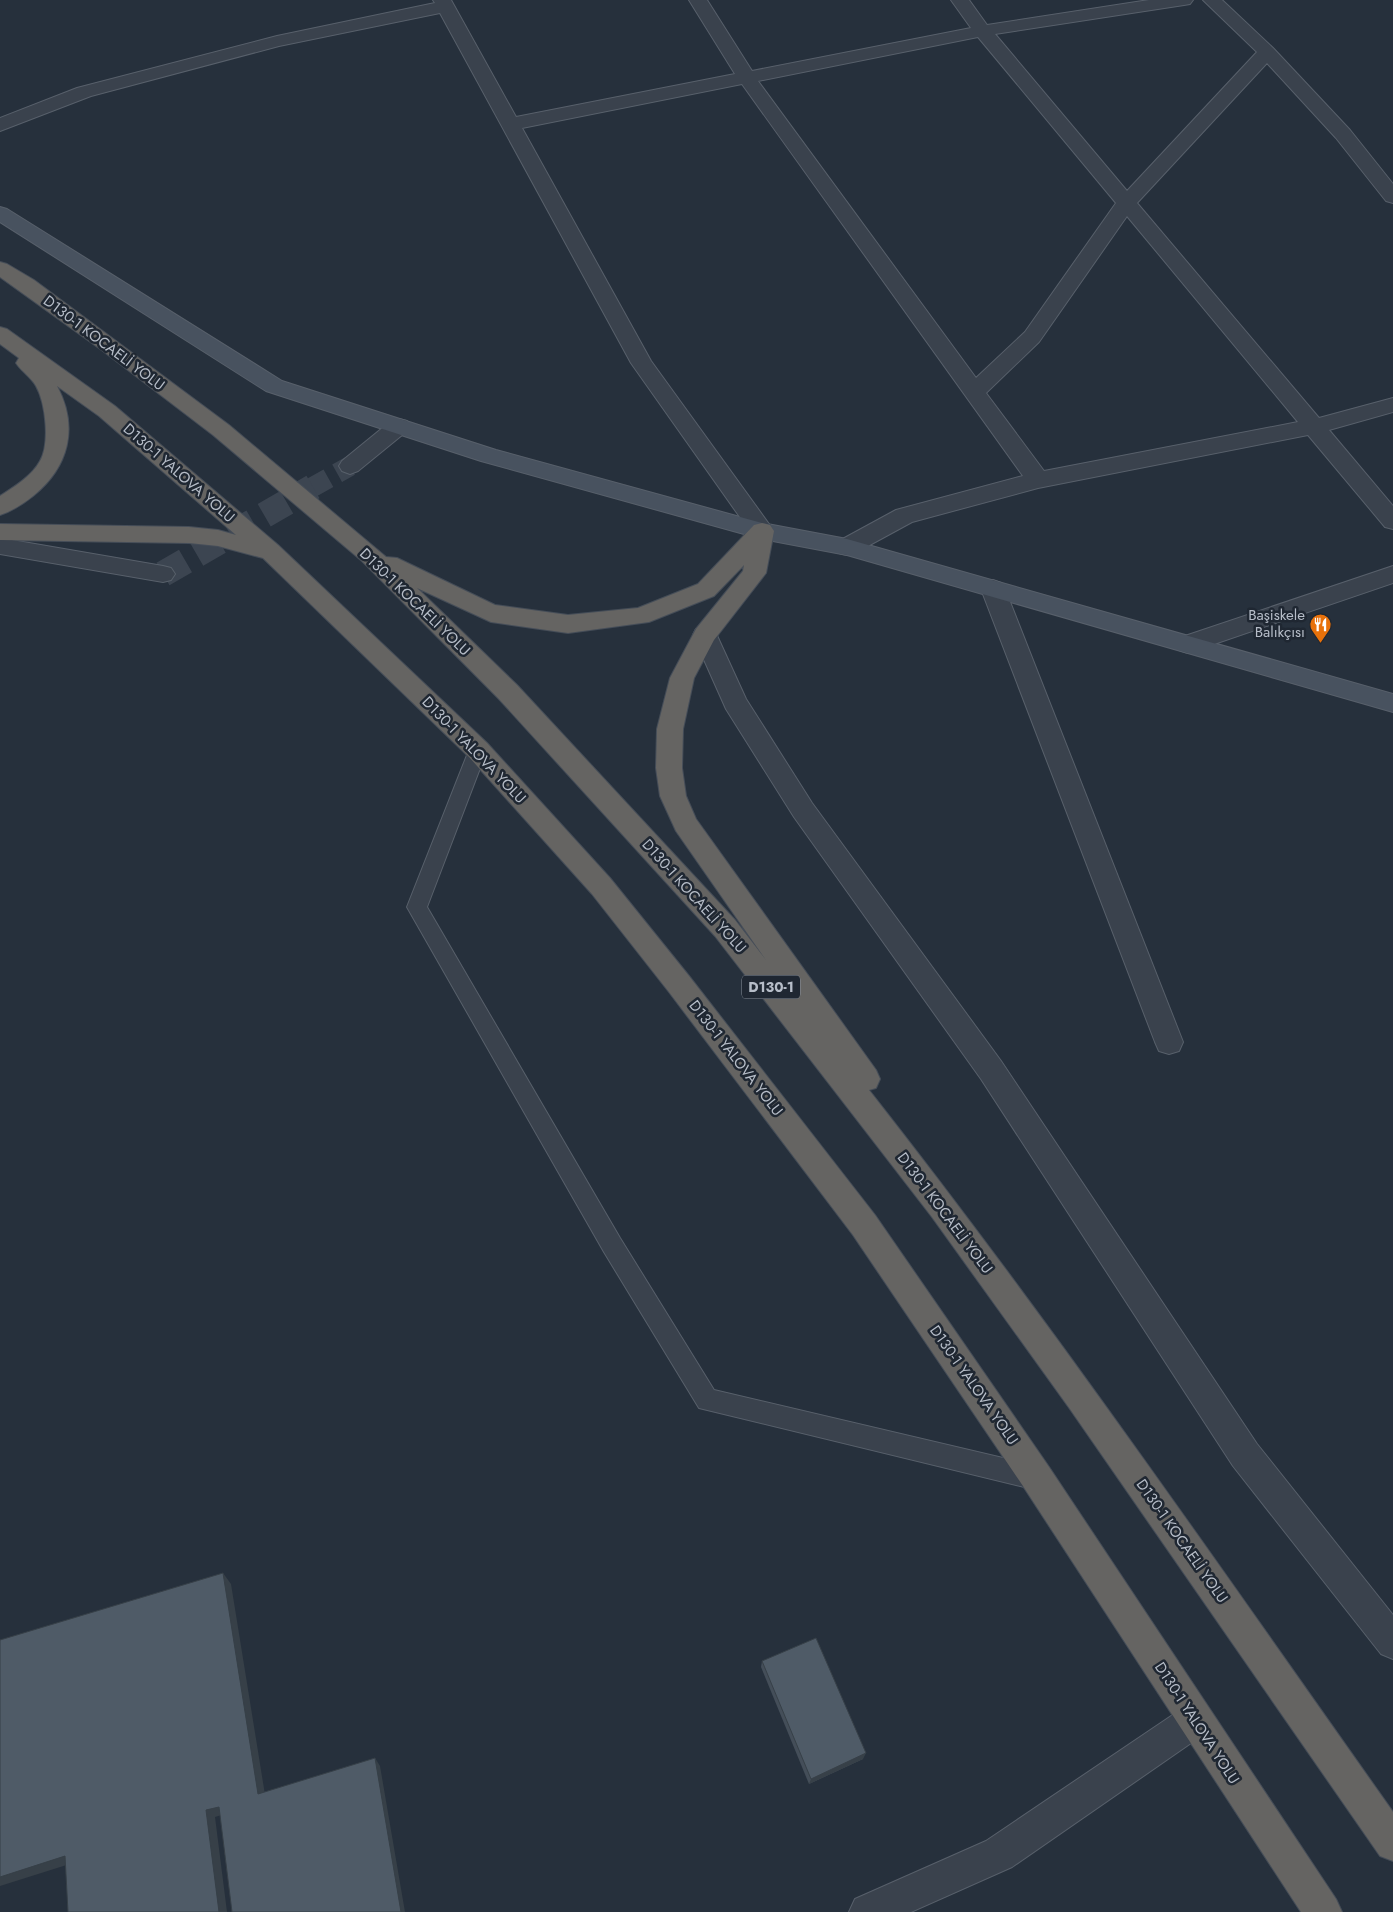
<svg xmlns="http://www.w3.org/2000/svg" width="1393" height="1912" font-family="Jost,sans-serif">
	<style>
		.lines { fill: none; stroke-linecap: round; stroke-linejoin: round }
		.minor-tunnel-far1 { stroke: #3c4551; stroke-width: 20; stroke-dasharray: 20 10; stroke-linecap: butt }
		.minor-tunnel { stroke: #3c4551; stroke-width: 26; stroke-dasharray: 26 13; stroke-linecap: butt }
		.service-casing { stroke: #58606b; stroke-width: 2 }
		.minor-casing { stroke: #58606b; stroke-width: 2 }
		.secondary-casing { stroke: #58606b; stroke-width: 2 }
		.trunk-casing { stroke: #454d58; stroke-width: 2 }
		.service { fill: #3a424d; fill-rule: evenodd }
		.minor { fill: #3a424d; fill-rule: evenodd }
		.secondary { fill: #48525f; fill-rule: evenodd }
		.trunk { fill: #656462; fill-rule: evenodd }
		.wall { fill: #444e59 }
		.shaded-wall { fill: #374048 }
		.building { fill: #4f5b67; stroke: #374048 }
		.labels { text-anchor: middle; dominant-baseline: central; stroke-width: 5; stroke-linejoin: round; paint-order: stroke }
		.shield { fill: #1f2732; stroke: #89909b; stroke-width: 1 }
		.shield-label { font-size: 14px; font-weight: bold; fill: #b6bdc8 }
		.street-label { font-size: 15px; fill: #b6bdc8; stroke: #1f2732 }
		.poi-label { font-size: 15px; fill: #b6bdc8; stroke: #1f2732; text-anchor: end }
	</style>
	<rect width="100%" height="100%" fill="#26303c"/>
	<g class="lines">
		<path class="minor-tunnel-far1" d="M311,488L350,466"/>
		<path class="minor-tunnel" d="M163,574L313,487"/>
		<defs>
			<path id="service" d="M478,743L485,745L487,750L427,907L620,1238L714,1390L1037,1466L1045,1470L1049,1478L1045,1486L1037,1490L699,1408L604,1252L407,907L469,750L471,745Z"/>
			<path id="minor" d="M433,0H451L516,117L735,74L689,0H707L752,71L971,28L951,0H969L987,25L1149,0H1193L1190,4L1184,5L995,34L1127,191L1257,52L1203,0H1222L1273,48L1350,130L1393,184V203L1386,201L1336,138L1267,63L1137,203L1319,418L1393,398V412L1329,430L1393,506V529L1385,527L1308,435L1038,488L912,522L855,553L847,555L839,553L835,547L839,541L896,510L1023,476L742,84L522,128L651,361L774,531L770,537L762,539L754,537L631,363L440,13L279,46L91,96L0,131V118L77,88L277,36L435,3ZM978,37L1116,203L1025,332L976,378L758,81ZM1127,216L1298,422L1044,471L986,393L1039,342Z
				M399,419L407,421L410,426L407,431L358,471L350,474L342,471L339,466L342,461L391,421Z
				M0,538L163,566L171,568L175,574L171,580L163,582L0,554Z
				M1393,566V583L1188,653L1179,650L1176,644L1179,638Z
				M993,580L1001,583L1005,589L1183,1042L1179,1051L1169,1054L1159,1051L1155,1042L981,589L985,583Z
				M705,626L714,629L746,699L812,803L1001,1061L1257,1444L1393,1615V1659L1381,1654L1233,1466L981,1079L794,817L726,709L693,635L696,629Z
				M1195,1702L1207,1708L1213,1720L1207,1732L1012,1867L911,1912H849L855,1899L986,1841L1183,1708Z"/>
			<path id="secondary" d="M0,207L7,209L282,381L496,450L762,523L847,539L1393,694V712L847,555L762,539L481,461L266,391L0,222Z"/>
			<path id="trunk" d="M0,262L7,264L34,280L229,425L386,557L397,558L495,605L568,615L638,608L698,584L754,525L762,523L770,525L774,531L766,573L714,640L694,678L683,729L682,768L686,796L696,819L876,1070L880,1079L876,1088L869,1090C1053,1324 1221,1569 1393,1812V1861L1380,1856L1070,1409L932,1217L715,936L499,699L362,561L213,435L103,351L0,277ZM744,565L743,571L696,629L670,678L657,729L656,768L660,796L676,831L766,960L735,920L517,685L417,588L491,622L568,633L649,622L714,596Z
				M0,327L7,329L115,406L278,545L487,743L610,878L689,976L875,1215L1049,1467L1336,1899L1342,1912H1301L1025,1489L853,1235L669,992L592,894L469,757L263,558L218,546L189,543L0,540V524L189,527L218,530L236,535L99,416L57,386C79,427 69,467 33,496C23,504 12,511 0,515V496C14,487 32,476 40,461C50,444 46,404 36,386C31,377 22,372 16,363L19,358L0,344Z"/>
		</defs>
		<use href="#service" class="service-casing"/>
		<use href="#minor" class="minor-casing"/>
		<use href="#secondary" class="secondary-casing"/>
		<use href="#trunk" class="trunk-casing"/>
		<use href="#service" class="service"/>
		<use href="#minor" class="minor"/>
		<use href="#secondary" class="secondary"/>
		<use href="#trunk" class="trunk"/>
	</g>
	<path class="wall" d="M762,1661L863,1759L809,1784L761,1667Z"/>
	<path class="shaded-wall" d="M223,1573L231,1584L266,1801L258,1794Z
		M866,1753L863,1759L809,1784L811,1779Z
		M375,1758L380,1766L405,1912H401Z
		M219,1807L228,1813L215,1817L227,1912H219L206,1810Z
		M65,1856L76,1862L0,1886V1877Z"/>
	<path class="building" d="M223,1573L258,1794L375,1758L401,1912H232L219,1807L206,1810L219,1912H68L65,1856L0,1877V1640Z
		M816,1638L866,1753L811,1779L762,1661Z"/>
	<defs>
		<symbol id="restaurant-pin" viewBox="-11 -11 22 30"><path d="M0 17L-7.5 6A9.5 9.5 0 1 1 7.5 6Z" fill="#e8710a" stroke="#1f2732"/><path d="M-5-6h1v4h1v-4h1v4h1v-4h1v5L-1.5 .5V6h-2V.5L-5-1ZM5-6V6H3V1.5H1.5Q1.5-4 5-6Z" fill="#fff"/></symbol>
	</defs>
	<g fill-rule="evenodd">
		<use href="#restaurant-pin" x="1308" y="612" width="25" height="34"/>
	</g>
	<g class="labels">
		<rect class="shield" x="742" y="975.5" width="58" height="23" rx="4"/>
		<g class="shield-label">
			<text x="771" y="987">D130-1</text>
		</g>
		<g class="street-label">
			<text transform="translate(104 343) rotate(37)">D130-1 KOCAELİ YOLU</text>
			<text transform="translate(179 473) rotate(41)">D130-1 YALOVA YOLU</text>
			<text transform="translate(415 602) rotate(44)">D130-1 KOCAELİ YOLU</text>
			<text transform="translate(474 750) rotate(46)">D130-1 YALOVA YOLU</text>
			<text transform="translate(694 896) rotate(48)">D130-1 KOCAELİ YOLU</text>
			<text transform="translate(736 1058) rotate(52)">D130-1 YALOVA YOLU</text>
			<text transform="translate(945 1213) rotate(53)">D130-1 KOCAELİ YOLU</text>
			<text transform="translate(974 1385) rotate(55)">D130-1 YALOVA YOLU</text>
			<text transform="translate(1182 1541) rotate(55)">D130-1 KOCAELİ YOLU</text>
			<text transform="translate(1197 1723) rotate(57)">D130-1 YALOVA YOLU</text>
		</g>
		<g class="poi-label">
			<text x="1305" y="615">Başiskele<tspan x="1305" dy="17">Balıkçısı</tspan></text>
		</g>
	</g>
</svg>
